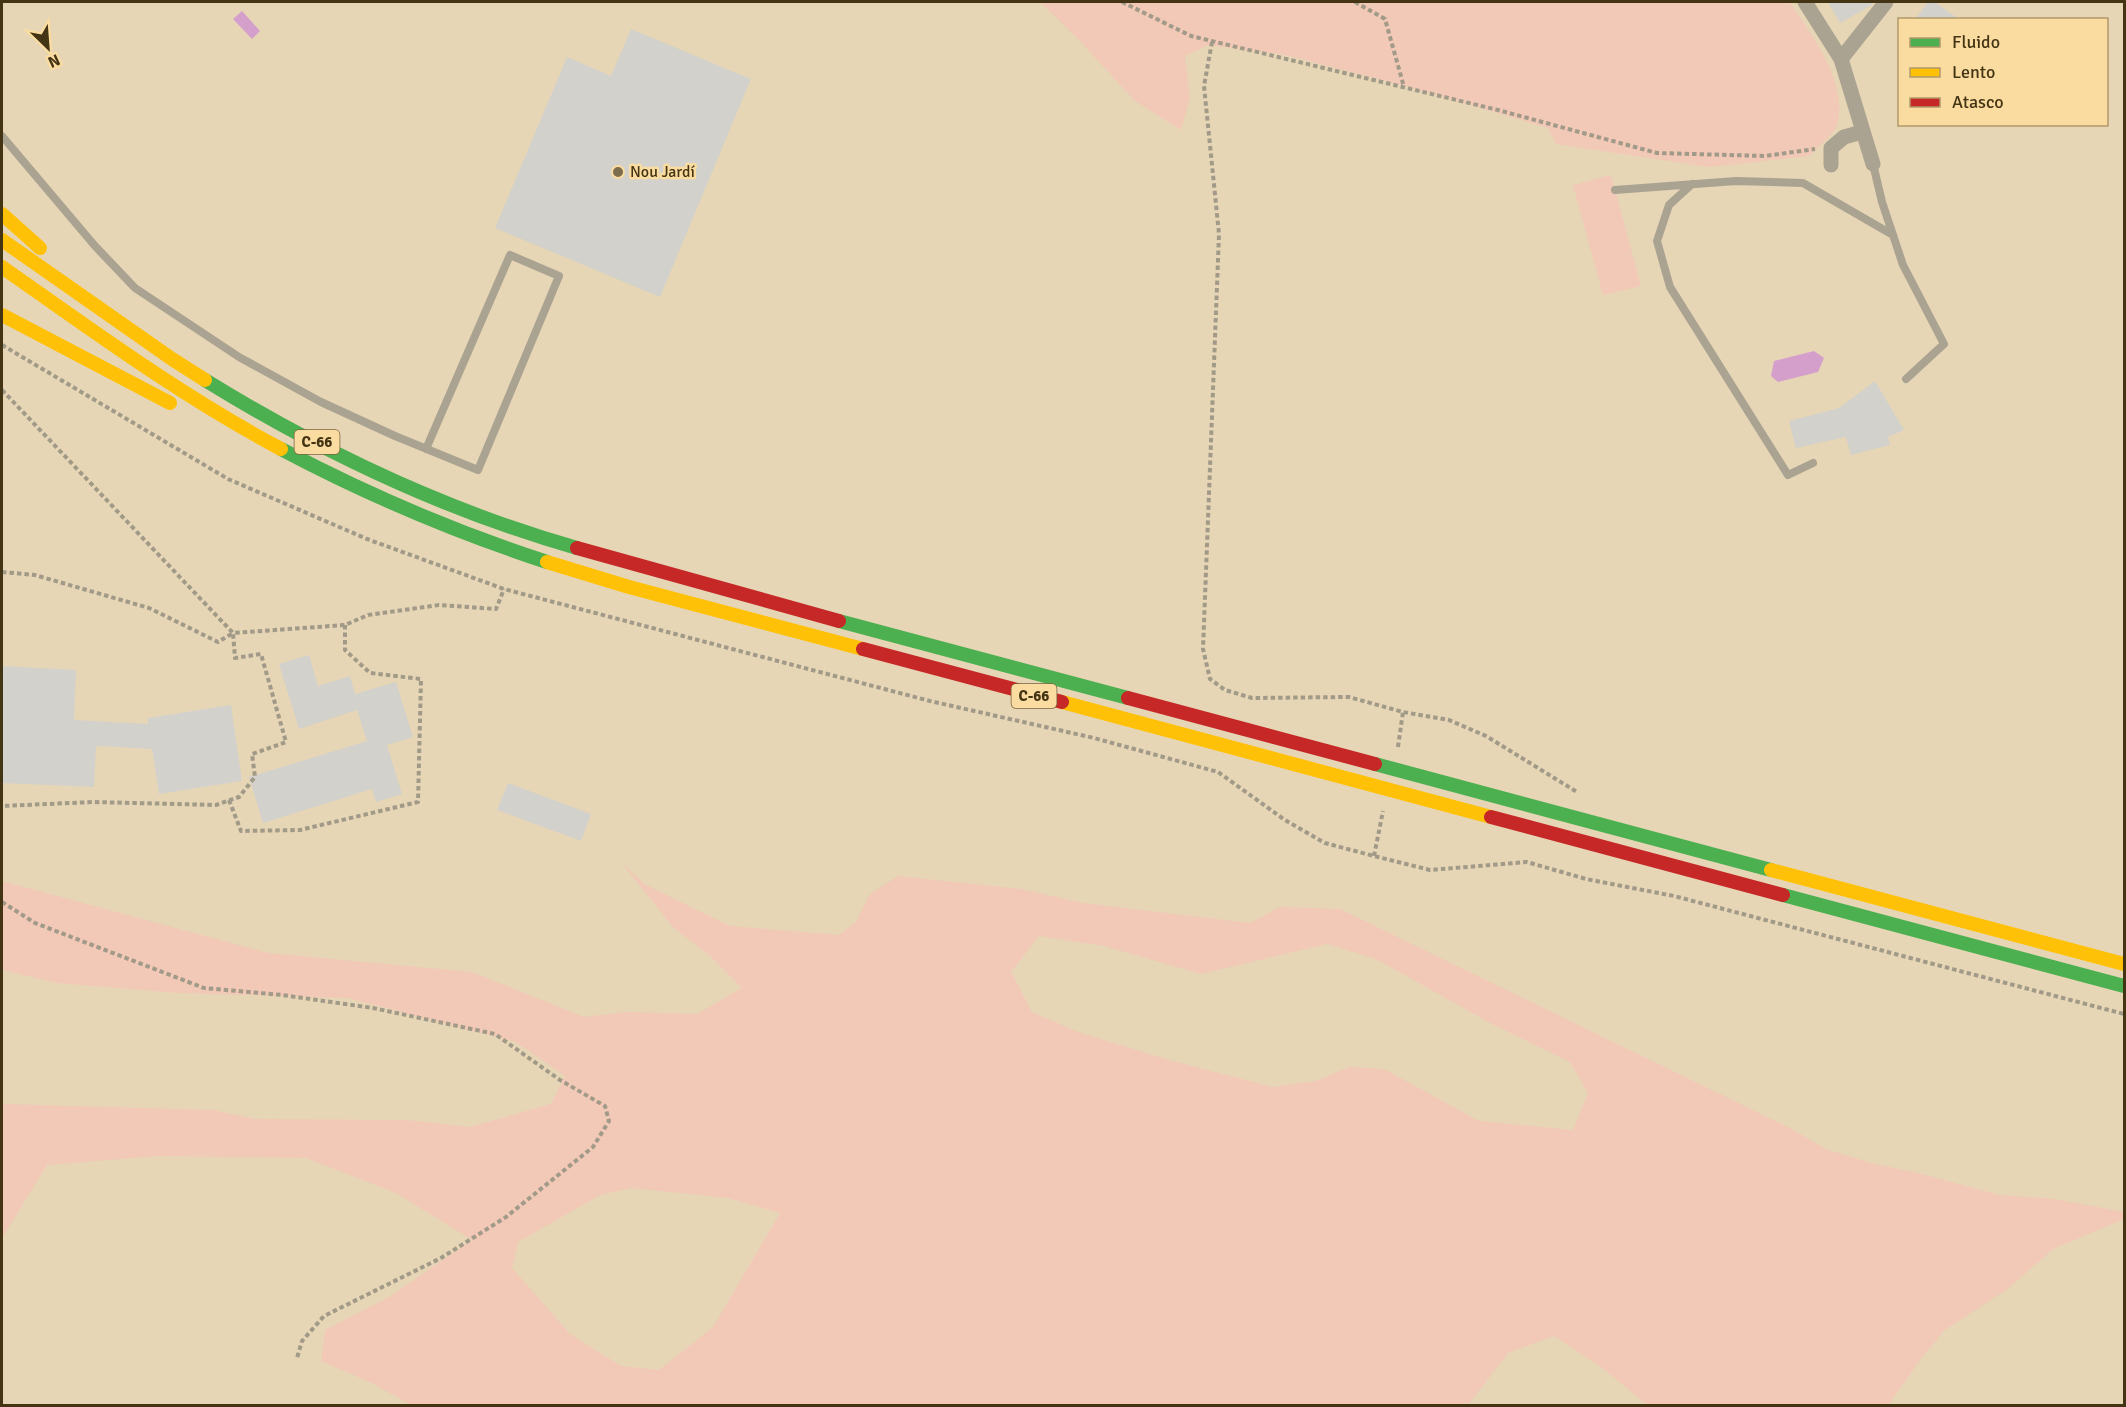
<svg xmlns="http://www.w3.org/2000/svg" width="2126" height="1407" font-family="Signika,sans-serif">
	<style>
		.green { fill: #f2c8b7; fill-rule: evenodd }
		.water { fill: #d59fcb }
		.building { fill: #d3d1cc }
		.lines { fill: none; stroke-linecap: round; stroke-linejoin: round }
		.path { stroke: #a29a88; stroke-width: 4; stroke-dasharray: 4.5 3; stroke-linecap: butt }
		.lane { stroke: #aba392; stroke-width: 8 }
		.street { stroke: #aba392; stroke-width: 15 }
		.fast { stroke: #4caf50; stroke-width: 14 }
		.slow { stroke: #ffc107; stroke-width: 14 }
		.jam { stroke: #c62828; stroke-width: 14 }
		.poi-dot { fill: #7c6d4c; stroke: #fbdca0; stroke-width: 2 }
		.labels { text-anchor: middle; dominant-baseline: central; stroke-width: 5; stroke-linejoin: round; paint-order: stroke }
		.shield { fill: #fbdca0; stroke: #7a663e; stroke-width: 1.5 }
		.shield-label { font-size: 15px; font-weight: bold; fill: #433414 }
		.poi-label { font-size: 16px; fill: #433414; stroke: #fbdca0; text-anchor: start }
	</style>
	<rect width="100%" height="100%" fill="#e6d6b5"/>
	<path class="green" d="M1040,2H1790C1811,35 1849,82 1837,125C1835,133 1816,149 1809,156L1709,167L1556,144L1548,128L1406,86L1285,55L1208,45L1185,56L1190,98L1181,130L1135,101L1076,37Z
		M1611,175L1641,286L1603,295L1573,185Z
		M620,861L644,884L730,926L839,935L856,922L870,894L898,876L1021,889L1083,903L1250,923L1280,907L1340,909L1790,1128L1826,1149L1871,1163L1918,1173L2000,1195L2054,1199L2124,1212V1219L2053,1249L2009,1288L1945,1330L1922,1357L1888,1406L1647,1405L1604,1369L1554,1336L1508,1353L1468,1405H411L370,1382L321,1361L325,1330L389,1297L472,1240L396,1193L306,1158L159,1156L47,1165L2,1238V1104L213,1110L255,1119L407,1120L470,1127L551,1104L565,1076L516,1042L348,998L179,993L58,983L2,970V881L268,953L472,972L584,1017L626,1012L697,1014L742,988L709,955L673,927ZM1039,936L1104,946L1201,974L1327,944L1376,959L1492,1024L1570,1062L1588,1093L1573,1130L1479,1121L1384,1069L1349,1067L1316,1081L1273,1087L1169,1060L1078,1032L1032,1012L1011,972ZM631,1188L728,1198L780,1213L713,1327L659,1370L621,1366L570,1334L512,1268L518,1242L600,1195Z"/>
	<path class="water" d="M242,11L260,31L252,39L233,19Z
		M1814,351L1824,358L1818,372L1778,382L1771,376L1774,361Z"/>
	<path class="building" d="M1828,2H1874L1870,6L1840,23Z
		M1928,2H1935L1960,20H1915Z
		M631,29L751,79L660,297L495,228L567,57L611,76Z
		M1875,381L1904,430L1888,437L1890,445L1851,455L1846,437L1796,448L1789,421L1839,408Z
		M309,655L318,686L350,676L355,694L396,682L413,737L387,745L402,794L376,802L372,789L263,823L249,777L367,741L357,710L299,729L279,664Z
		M2,666L76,670L74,720L148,724V718L231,705L242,781L159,794L152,749L96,746L94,787L2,783Z
		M508,783L591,814L581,841L497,810Z"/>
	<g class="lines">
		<path class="path" d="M1122,2L1191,36L1498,110L1657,153L1765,156L1815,149
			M1355,2L1385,19L1404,87
			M1212,42L1204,86L1219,234L1203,649L1210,679L1225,690L1252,698L1349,697L1403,712L1449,720L1486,736L1577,792
			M2,345L228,479L367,539L504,589L930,701L1094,738L1218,772L1285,820L1325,843L1374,856L1430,870L1527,862L1586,879L1674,896L2124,1014
			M2,390L233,633L345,625L368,615L439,605L496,609L504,589
			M2,572L35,575L149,608L218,642L233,633L235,658L261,654L286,742L252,754L255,777L239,797L216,805L93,802L2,806
			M1398,747L1403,712
			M229,800L241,831L300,830L418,802L421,679L370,673L345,650V625
			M1374,856L1383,811
			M2,902L35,923L204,988L282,995L373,1008L495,1034L560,1080L605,1106L609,1121L593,1147L506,1217L441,1258L324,1316L302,1341L297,1358"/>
		<path class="lane" d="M2,136L95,246L135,288L239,357L321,402L395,436L478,470L559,276L510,255L426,449
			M1873,164L1882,202L1903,265L1944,344L1906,379
			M1692,184L1669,205L1657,241L1670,287L1788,475L1813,463
			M1615,190L1736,181L1803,183L1893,235"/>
		<path class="street" d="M1805,2L1841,59L1886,2
			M1841,59L1873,164
			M1831,165V148L1844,137L1862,132"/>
		<path class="fast" d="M205,380C320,451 447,511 577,548
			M281,449C366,494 455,532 547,562
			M839,621L1128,698
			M1375,764L1771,870
			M1783,895L2124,986"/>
		<path class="slow" d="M2,214L40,248
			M2,240L172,359L205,380
			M2,267C93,331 183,397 281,449
			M2,315L170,403
			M547,562L629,587L863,649
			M1062,702L1491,817
			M1771,870L2124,964"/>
		<path class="jam" d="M577,548L839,621
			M863,649L1062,702
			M1128,698L1375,764
			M1491,817L1783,895"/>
	</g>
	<circle class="poi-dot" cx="618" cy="172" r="6"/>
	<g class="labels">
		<g class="shield">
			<rect x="294.5" y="430" width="45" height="24" rx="4.5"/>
			<rect x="1011.5" y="684" width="45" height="24" rx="4.5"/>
		</g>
		<g class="shield-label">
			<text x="317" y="442">C-66</text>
			<text x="1034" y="696">C-66</text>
		</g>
		<g class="poi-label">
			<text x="630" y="172">Nou Jardí</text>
		</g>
	</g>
	<rect width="2126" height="1407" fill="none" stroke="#433414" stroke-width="6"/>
	<rect x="1898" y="18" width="210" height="108" fill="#fbdca0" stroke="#b19968" stroke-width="1.5"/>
	<rect x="1910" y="38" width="30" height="9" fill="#4caf50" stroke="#b19968" stroke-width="1.5"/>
	<text x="1952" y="48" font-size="18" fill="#433414">Fluido</text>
	<rect x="1910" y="68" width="30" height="9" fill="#ffc107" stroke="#b19968" stroke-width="1.5"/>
	<text x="1952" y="78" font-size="18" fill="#433414">Lento</text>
	<rect x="1910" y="98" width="30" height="9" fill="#c62828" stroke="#b19968" stroke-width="1.5"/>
	<text x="1952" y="108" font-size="18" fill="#433414">Atasco</text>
	<g transform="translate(48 48) rotate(155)" stroke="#fbdca0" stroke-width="4.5" paint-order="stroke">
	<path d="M0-4.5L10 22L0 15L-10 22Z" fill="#433414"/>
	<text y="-9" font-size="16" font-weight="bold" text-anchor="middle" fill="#433414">N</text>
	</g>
</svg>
